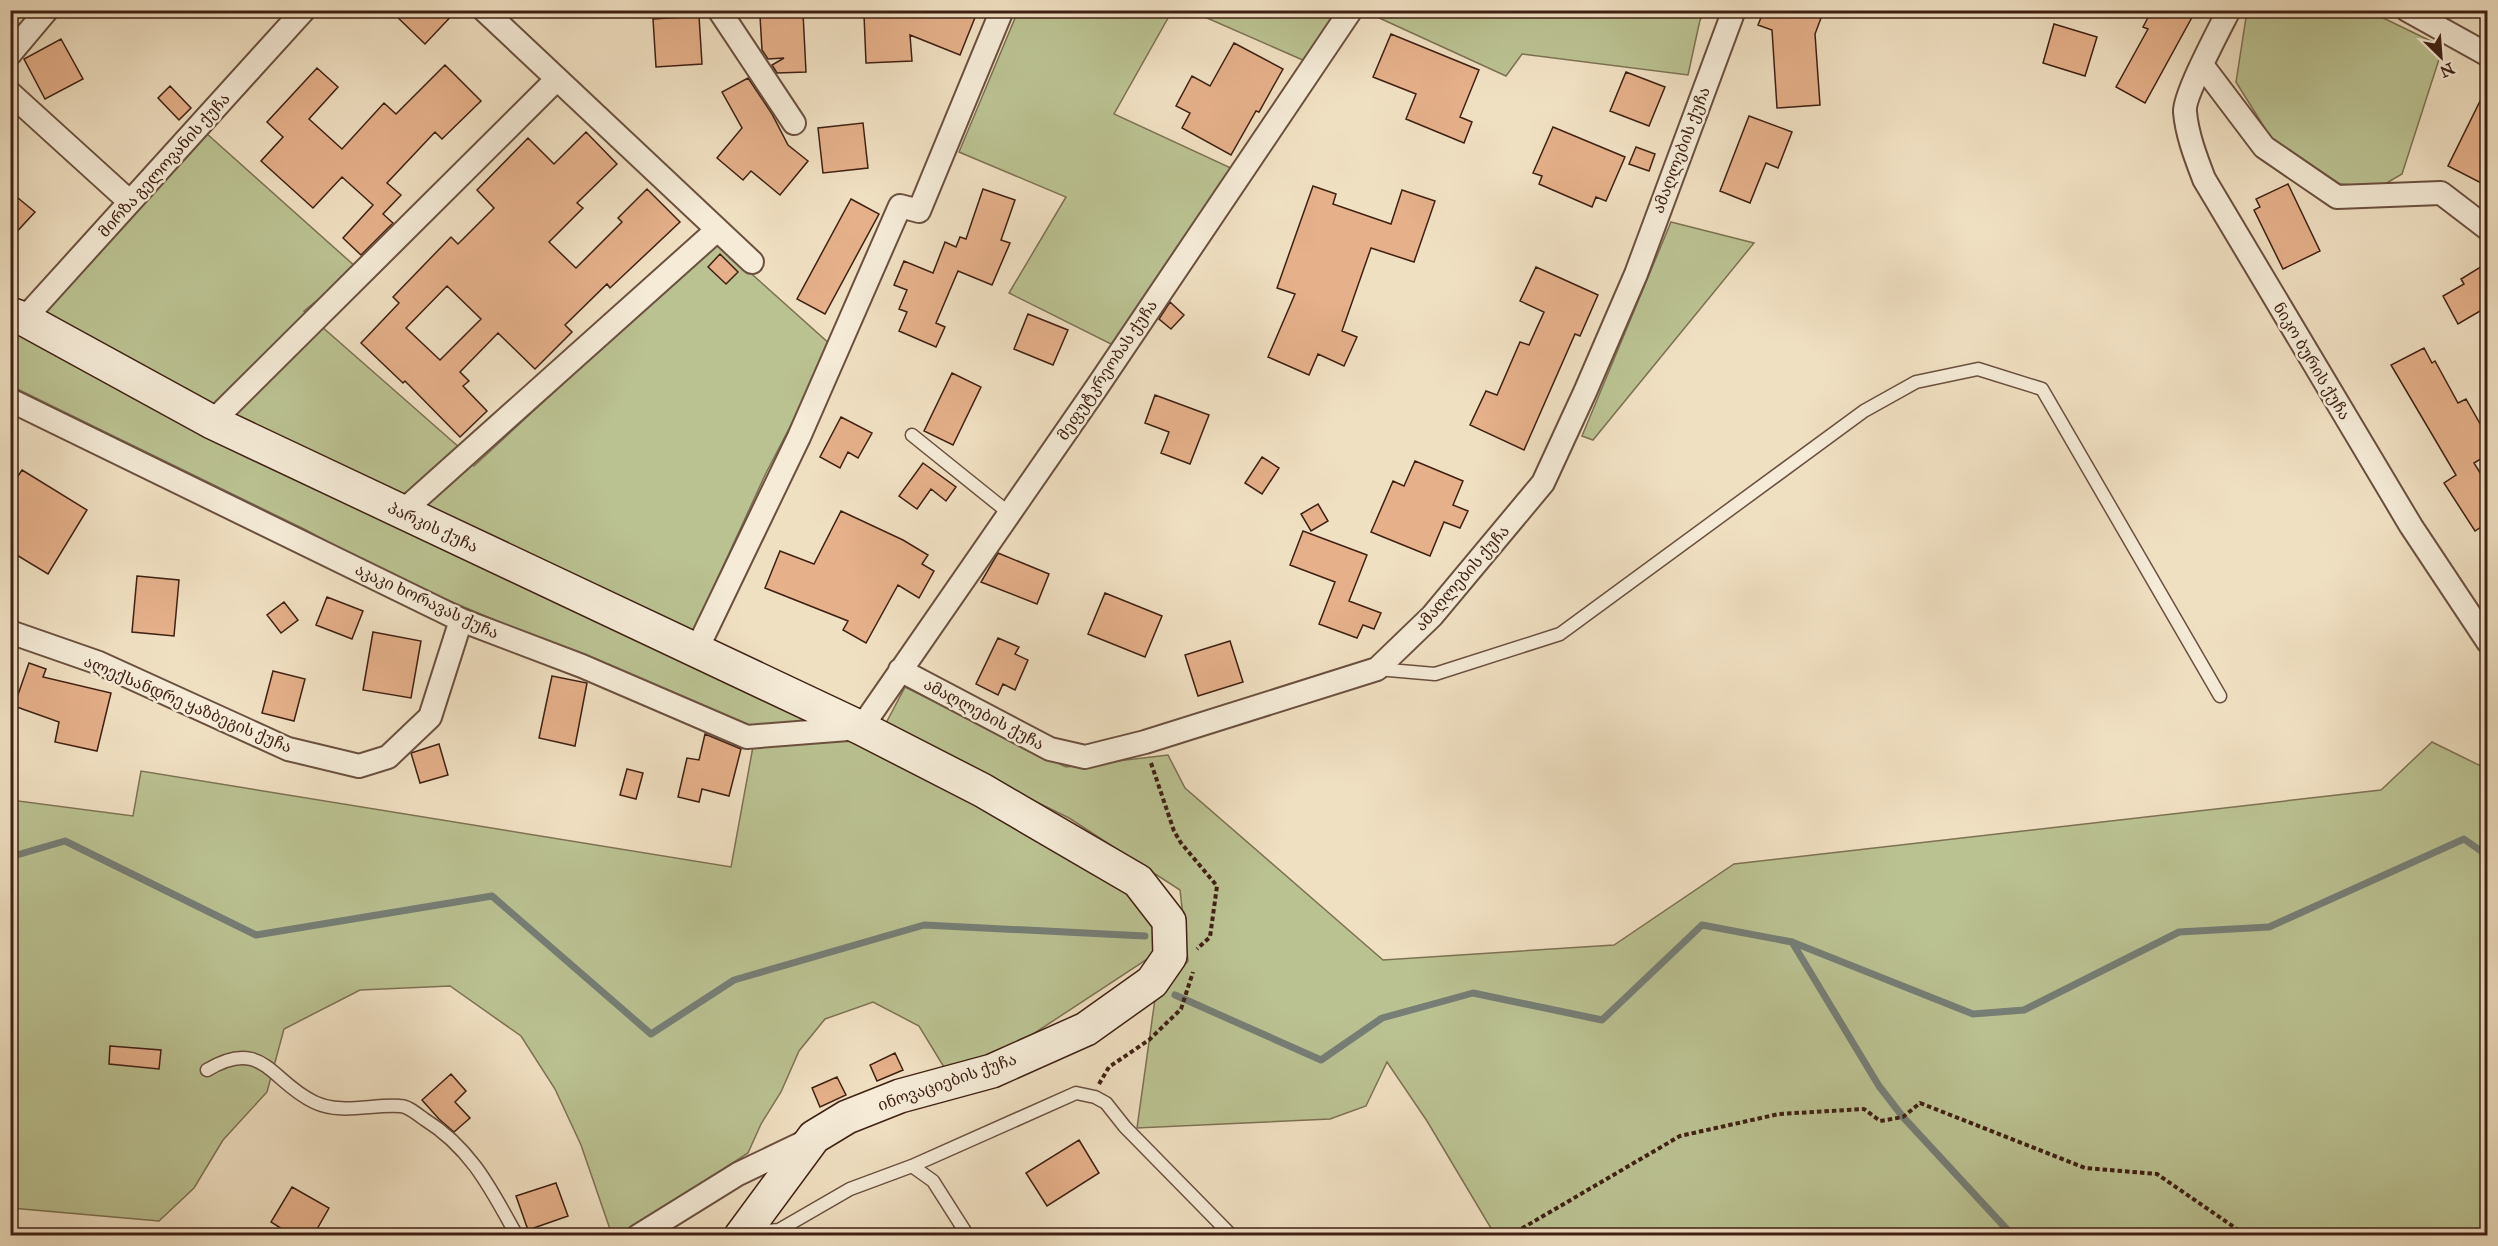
<svg xmlns="http://www.w3.org/2000/svg" width="2498" height="1246" font-family="'IM FELL Great Primer','Noto Serif Georgian',serif">
	<style>
		.green { fill: #bbc292; stroke: #7d7152; stroke-width: 1.5 }
		.lines { fill: none; stroke-linecap: round; stroke-linejoin: round }
		.stream { stroke: #767e76; stroke-width: 7 }
		.building { fill: #e5b08a; stroke: #3f2013; stroke-width: 1.5; fill-rule: evenodd }
		.lane-casing { stroke: #6b503f; stroke-width: 15 }
		.street-casing { stroke: #6b503f; stroke-width: 26 }
		.secondary-casing { stroke: #3f2013; stroke-width: 36 }
		.path { stroke: #3f2013; stroke-width: 4; stroke-dasharray: 4.5 3; stroke-linecap: butt }
		.lane { stroke: #f5ebd7; stroke-width: 12 }
		.street { stroke: #f5ebd7; stroke-width: 22 }
		.secondary { stroke: #f5ebd7; stroke-width: 33 }
		.labels { text-anchor: middle; dominant-baseline: central; stroke-width: 5; stroke-linejoin: round; paint-order: stroke }
		.street-label { font-size: 16px; fill: #3f2013; stroke: #f5ebd7 }
	</style>
	<rect width="100%" height="100%" fill="#f0e0c2"/>
	<filter id="stains"><feTurbulence type="fractalNoise" baseFrequency=".00333" numOctaves="4"/><feColorMatrix values="0 0 0 0 .2 0 0 0 0 .09 0 0 0 0 .02 0 0 0 .5 -.17"/></filter>
	<radialGradient id="worn" r=".72"><stop offset=".6" stop-color="#630" stop-opacity="0"/><stop offset="1" stop-color="#630" stop-opacity=".3"/></radialGradient>
	<path class="green" d="M1018,11H1172L1114,114L1233,169L1115,346L1009,293L1066,197L959,152Z
		M1191,11H1337L1305,61Z
		M1364,11L1706,10V11L1700,20L1688,75L1522,54L1506,76Z
		M2247,11H2369L2443,47L2402,174L2380,187L2340,184L2271,138L2236,82Z
		M206,133L357,268L304,311L460,448L474,466L716,242L832,346L766,473L692,634L205,409L43,315Z
		M1671,222L1754,243L1593,440L1582,436Z
		M10,330L837,722L743,726L382,572L306,530L11,386Z
		M905,687L1066,767L1168,755L1185,788L1383,960L1614,945L1734,864L2381,790L2432,742L2487,769V1235H1495L1427,1121L1387,1062L1366,1106L1330,1119L1137,1128L1155,999L1188,961L1180,890L1069,818L884,727Z
		M862,738L1133,886L1161,945L1152,956L1027,1038L995,1054L947,1072L919,1026L873,1002L825,1019L799,1051L781,1092L761,1124L748,1153L622,1235H612L581,1145L555,1089L521,1036L450,986L360,990L284,1029L267,1092L223,1140L194,1188L159,1221L11,1208V800L133,816L141,771L731,867L754,741Z"/>
	<g class="lines">
		<path class="stream" d="M10,857L65,841L256,935L492,896L651,1034L734,980L924,925L1145,936
			M1792,942L1879,1086L1903,1117L2013,1236
			M1175,995L1321,1060L1382,1018L1473,993L1602,1020L1702,925L1792,942L1973,1014L2024,1010L2179,932L2269,927L2464,839L2488,856"/>
	</g>
	<path class="building" d="M390,10H457L425,44Z
		M939,10H978L960,55L910,35L912,61L866,63L864,15Z
		M1764,10H1824L1815,34L1820,105L1777,108L1772,30L1758,25Z
		M2152,10H2196L2145,103L2116,87L2148,29L2143,27Z
		M803,13L806,72L777,73L772,65L784,58L768,59L762,50L760,16Z
		M699,16L702,64L656,67L653,19Z
		M2054,24L2097,37L2085,76L2043,63Z
		M1391,34L1479,70L1460,117L1472,122L1464,143L1406,119L1416,94L1373,77Z
		M61,39L83,79L45,99L24,59Z
		M1234,43L1283,69L1259,112L1256,111L1231,155L1182,128L1190,113L1176,106L1192,76L1210,86Z
		M445,65L481,101L442,139L435,132L387,183L401,195L383,214L393,223L361,255L343,238L373,205L342,177L313,208L261,161L283,137L267,122L317,68L338,87L309,119L342,149L384,103L396,114Z
		M1626,72L1665,87L1649,126L1610,111Z
		M748,78L772,114L788,145L808,161L780,195L751,171L743,180L717,158L742,128L722,92Z
		M170,86L191,108L179,120L158,98Z
		M2487,87V186L2448,166Z
		M1749,116L1792,132L1778,168L1766,163L1750,203L1720,191Z
		M863,123L868,168L823,173L818,128Z
		M1553,127L1625,157L1606,201L1596,197L1592,207L1539,184L1542,176L1533,173Z
		M586,132L617,164L577,203L583,208L549,242L576,268L622,222L618,218L647,189L680,222L610,288L607,284L565,325L572,332L535,369L498,333L460,372L469,381L463,386L487,411L460,437L405,381L403,383L361,343L399,303L393,297L451,237L458,244L494,208L477,190L528,138L554,164ZM447,286L481,319L440,360L406,328Z
		M1636,147L1655,154L1649,171L1629,164Z
		M2288,184L2320,251L2283,269L2254,210L2260,207L2256,199Z
		M1313,186L1336,194L1333,204L1391,224L1402,190L1435,201L1414,262L1371,248L1342,331L1357,337L1344,366L1318,354L1309,375L1268,357L1295,294L1277,288Z
		M983,189L1015,200L1001,240L1010,243L992,285L958,271L936,323L945,327L936,347L899,331L907,312L899,309L907,290L894,285L904,261L933,273L945,242L956,247L960,237L966,239Z
		M18,198L35,212L10,239V206Z
		M851,199L879,214L825,314L797,299Z
		M720,254L738,272L726,284L708,267Z
		M2487,263V307L2458,324L2443,296L2464,284L2461,279Z
		M1536,267L1598,295L1580,336L1575,334L1524,450L1470,425L1486,391L1497,395L1520,342L1529,345L1544,312L1520,301Z
		M1170,302L1184,315L1171,329L1159,319Z
		M1028,314L1068,330L1053,365L1014,349Z
		M2424,348L2432,363L2435,361L2458,403L2466,399L2487,436V455L2474,463L2487,484V523L2475,531L2444,483L2456,475L2391,365Z
		M952,373L981,387L953,445L924,431Z
		M1155,395L1209,415L1190,464L1161,453L1169,432L1145,423Z
		M841,417L872,433L858,458L848,452L840,468L820,457Z
		M1262,457L1279,468L1262,494L1245,483Z
		M1415,461L1463,481L1453,505L1468,511L1460,528L1444,522L1430,556L1371,532L1393,481L1404,486Z
		M923,463L956,487L946,501L931,489L917,509L899,496Z
		M22,470L87,510L48,574L10,551V488Z
		M1318,504L1328,521L1311,531L1301,514Z
		M841,511L903,540L928,555L922,564L934,571L919,598L898,585L866,643L843,630L848,621L765,588L780,551L814,564Z
		M1303,531L1367,555L1349,601L1381,613L1374,629L1363,625L1357,638L1319,624L1335,582L1290,565Z
		M998,553L1049,574L1037,604L981,582Z
		M137,576L179,580L174,636L132,632Z
		M1105,593L1162,616L1145,657L1088,634Z
		M327,597L363,611L352,639L316,625Z
		M284,602L298,620L281,633L267,615Z
		M373,632L421,641L411,698L363,690Z
		M998,638L1019,647L1015,654L1028,660L1015,690L1003,684L998,695L976,684Z
		M1230,641L1243,682L1198,696L1185,655Z
		M29,663L46,669L43,677L111,693L97,751L55,742L59,722L14,706Z
		M273,671L305,679L294,721L262,713Z
		M552,676L587,683L575,746L539,738Z
		M705,734L741,749L729,796L702,789L699,802L678,797L687,758L699,760Z
		M439,744L448,775L420,783L411,753Z
		M627,769L643,773L636,799L620,795Z
		M110,1046L161,1050L159,1069L109,1064Z
		M895,1053L903,1070L877,1081L870,1065Z
		M451,1074L466,1091L455,1102L470,1118L454,1132L439,1119L422,1100Z
		M837,1077L846,1095L820,1107L812,1088Z
		M1079,1140L1099,1173L1047,1206L1026,1173Z
		M556,1183L568,1216L528,1230L516,1196Z
		M292,1187L329,1208L313,1236H293L271,1222Z"/>
	<g class="lines">
		<defs>
			<path id="lane" d="M912,435L1009,513
				M1377,669L1435,674L1560,634L1864,411L1916,382L1978,369L2042,389L2220,696
				M207,1070C263,1036 271,1082 314,1102C341,1115 371,1104 400,1106C408,1106 417,1114 424,1119C471,1148 491,1189 517,1236
				M912,1166L933,1181L968,1236
				M750,1232L779,1230L850,1189L912,1166L1076,1093L1095,1097L1106,1103L1125,1127L1232,1236"/>
			<path id="street" d="M484,10L752,262
				M719,10L794,123
				M2229,10C2220,28 2183,97 2185,112C2187,135 2196,158 2204,179L2411,526L2488,642
				M2407,10L2488,55
				M10,54L47,10
				M2202,65L2264,147L2337,197L2441,193L2488,229
				M10,93L130,202
				M24,319L304,10
				M10,400L461,620L582,666L747,737L861,728L1097,387L1351,10
				M212,422L557,79
				M402,512L717,230
				M10,632L99,663L288,749L359,766L388,757L430,717L461,620
				M697,649L799,437L900,206L919,211L1002,10
				M900,670L1050,749L1085,757L1145,742L1377,669L1432,616L1543,483L1585,392L1636,274L1734,10
				M638,1236L738,1174L809,1140"/>
			<path id="secondary" d="M10,314L24,319L212,422L861,728L982,790L1138,881L1169,921L1170,956L1152,982L1086,1029L992,1071L900,1096L847,1117L814,1137L741,1236"/>
		</defs>
		<use href="#lane" class="lane-casing"/>
		<use href="#street" class="street-casing"/>
		<use href="#secondary" class="secondary-casing"/>
		<path class="path" d="M1151,763L1174,831L1181,843L1217,886L1210,937L1197,949
			M1099,1084L1109,1067L1149,1040L1181,1009L1193,972
			M1509,1236L1680,1136L1779,1114L1864,1109L1880,1121L1903,1117L1920,1103L2085,1168L2157,1174L2247,1236"/>
		<use href="#lane" class="lane"/>
		<use href="#street" class="street"/>
		<use href="#secondary" class="secondary"/>
	</g>
	<g class="labels">
		<g class="street-label">
			<text transform="translate(1681 150) rotate(-69)">ამაღლების ქუჩა</text>
			<text transform="translate(164 165) rotate(-48)">მირზა გელოვანის ქუჩა</text>
			<text transform="translate(2312 361) rotate(59)">ნიკო ბურის ქუჩა</text>
			<text transform="translate(1107 370) rotate(-56)">მეფუტკრეობას ქუჩა</text>
			<text transform="translate(433 527) rotate(25)">პარკის ქუჩა</text>
			<text transform="translate(1462 578) rotate(-49)">ამაღლების ქუჩა</text>
			<text transform="translate(427 601) rotate(25)">აკაკი ხორავას ქუჩა</text>
			<text transform="translate(188 704) rotate(23)">ალექსანდრე ყაზბეგის ქუჩა</text>
			<text transform="translate(984 714) rotate(28)">ამაღლების ქუჩა</text>
			<text transform="translate(947 1082) rotate(-19)">ინოვაციების ქუჩა</text>
		</g>
	</g>
	<rect width="2498" height="1246" fill="none" stroke="#f0e0c2" stroke-width="36"/>
	<rect x="12" y="12" width="2474" height="1222" fill="none" stroke="#3f2013" stroke-width="3"/>
	<rect x="18" y="18" width="2462" height="1210" fill="none" stroke="#3f2013" stroke-width="1.5"/>
	<g transform="translate(2441 57) rotate(155)" stroke="#f5ebd7" stroke-width="4.5" paint-order="stroke">
	<path d="M0-4.5L10 22L0 15L-10 22Z" fill="#3f2013"/>
	<text y="-9" font-size="16" font-weight="bold" text-anchor="middle" fill="#3f2013">N</text>
	</g>
	<rect width="100%" height="100%" filter="url(#stains)"/>
	<rect width="100%" height="100%" fill="url(#worn)"/>
</svg>
